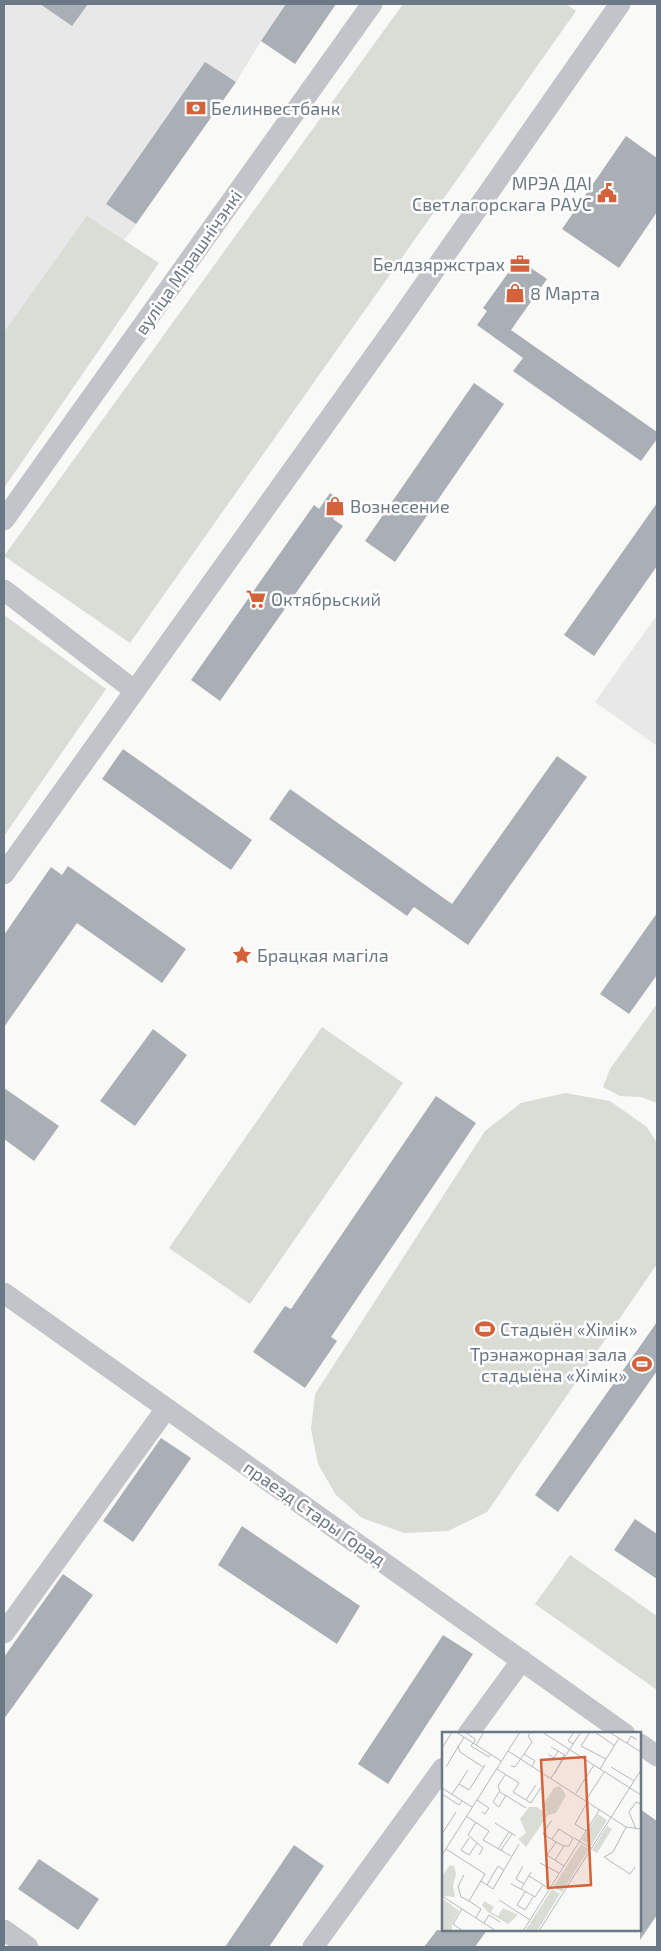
<svg xmlns="http://www.w3.org/2000/svg" width="661" height="1951" font-family="'Exo 2',sans-serif">
	<style>
		.built { fill: #e7e8e7 }
		.green { fill: #d9ddd6 }
		.building { fill: #a9afb5 }
		.lines { fill: none; stroke-linecap: round; stroke-linejoin: round }
		.minor { stroke: #c1c4c8; stroke-width: 21 }
		.labels { text-anchor: middle; dominant-baseline: central; stroke-width: 5; stroke-linejoin: round; paint-order: stroke }
		.poi-label { font-size: 18px; fill: #6b7885; stroke: #fff; text-anchor: start }
		.street-label { font-size: 18px; fill: #6b7885; stroke: #fff }
		.inset-road { fill: none; stroke: #b3b9bf; stroke-width: 1 }
		.view { fill: #d4633b; fill-opacity: 0.15; stroke: #d4633b; stroke-width: 2.5 }
		.inset-edge { fill: none; stroke: #6b7885; stroke-width: 2.5 }
	</style>
	<rect width="100%" height="100%" fill="#f9f9f7"/>
	<path class="built" d="M4,4H336L295,64L261,41L236,82L136,224L4,401Z
		M657,615V746L595,702Z"/>
	<path class="green" d="M403,4H566L576,11L130,643L4,556Z
		M87,216L159,263L4,488V332Z
		M4,615L106,689L4,836Z
		M657,1004V1103L641,1097L620,1096L603,1087L610,1069Z
		M322,1027L403,1083L250,1304L169,1248Z
		M565,1093L610,1101L647,1127L657,1143V1264L487,1512L448,1531L404,1533L362,1518L336,1495L318,1464L311,1429L315,1394L485,1131L521,1103Z
		M570,1555L657,1616V1690L535,1604Z"/>
	<path class="building" d="M40,4H88L72,26Z
		M286,4H336L295,64L261,41Z
		M205,62L236,82L136,224L106,204Z
		M626,136L657,158V212L619,268L562,229Z
		M518,259L547,279L511,330L657,432V439L641,461L513,371L523,358L477,325L487,311L483,308Z
		M474,383L504,404L395,562L365,541Z
		M330,493L344,503L333,519L343,526L220,701L191,680L314,505L319,509Z
		M657,503V566L594,656L564,635Z
		M123,749L252,840L231,870L102,779Z
		M557,756L587,777L468,945L414,907L407,916L269,819L290,789L452,904Z
		M68,866L186,949L162,983L77,923L4,1027V935L51,867L62,875Z
		M657,913V975L629,1014L600,994Z
		M153,1029L187,1055L135,1126L100,1101Z
		M4,1088L59,1126L34,1161L4,1139Z
		M436,1096L476,1123L331,1337L337,1341L305,1388L253,1352L285,1306L291,1309Z
		M657,1322V1371L558,1512L535,1495Z
		M161,1438L191,1458L133,1542L103,1521Z
		M635,1519L657,1534V1579L614,1550Z
		M242,1526L360,1606L337,1644L218,1565Z
		M63,1574L93,1595L4,1719V1657Z
		M443,1635L473,1654L388,1784L358,1764Z
		M640,1809L657,1821V1915L640,1940Z
		M294,1845L324,1866L269,1947H225Z
		M39,1859L99,1899L78,1930L18,1889Z
		M437,1930H487L475,1947H424Z"/>
	<g class="lines">
		<path class="minor" d="M4,520L372,4
			M4,590L135,691
			M4,874L399,321L620,4
			M4,1293L625,1734
			M4,1633L166,1409
			M468,1734L522,1660
			M640,1744L657,1756
			M4,1930L28,1947
			M313,1947L443,1768"/>
	</g>
	<defs>
		<symbol id="bank-bare" viewBox="-9 -9 18 18"><path d="M-6-4H6V4H-6ZM0-2.3a2.3 2.3 0 1 0 0 4.6a2.3 2.3 0 1 0 0-4.6Z" fill="#d4633b" stroke="#fff" stroke-width="2.5" paint-order="stroke"/></symbol>
		<symbol id="civic-bare" viewBox="-9 -9 18 18"><path d="M-.6-6.5H3V-4.5H.6V-3L4-1V1h2V6H-6V1h2V-1L-.6-3ZM-1.2 2.5V6h2.4V2.5Z" fill="#d4633b" stroke="#fff" stroke-width="2.5" paint-order="stroke"/></symbol>
		<symbol id="office-bare" viewBox="-9 -9 18 18"><path d="M-6-3h4V-5.5h4V-3h4V5H-6ZM-1-4.5V-3h2v-1.5ZM-6 0V1H6V0Z" fill="#d4633b" stroke="#fff" stroke-width="2.5" paint-order="stroke"/></symbol>
		<symbol id="shop-bare" viewBox="-9 -9 18 18"><path d="M-5-2.5h2.3a2.7 3.5 0 0 1 5.4 0H5L5.5 6h-11ZM-1.5-2.5h3a1.5 2.3 0 0 0-3 0Z" fill="#d4633b" stroke="#fff" stroke-width="2.5" paint-order="stroke"/></symbol>
		<symbol id="supermarket-bare" viewBox="-9 -9 18 18"><path d="M-6-5.5h2.5l.6 2H6L4.5 2H-2.5L-4.4-4H-6ZM-1.5 3.2a1.3 1.3 0 1 0 .1 0ZM3 3.2a1.3 1.3 0 1 0 .1 0Z" fill="#d4633b" stroke="#fff" stroke-width="2.5" paint-order="stroke"/></symbol>
		<symbol id="sight-bare" viewBox="-9 -9 18 18"><path d="M0-6L1.8-2.2L6-1.7L2.9 1.2L3.7 5.4L0 3.3L-3.7 5.4L-2.9 1.2L-6-1.7L-1.8-2.2Z" fill="#d4633b" stroke="#fff" stroke-width="2.5" paint-order="stroke"/></symbol>
		<symbol id="stadium-bare" viewBox="-9 -9 18 18"><path d="M0-5a6.5 5 0 1 0 0 10a6.5 5 0 1 0 0-10ZM-3.5-1.8h7v3.6h-7Z" fill="#d4633b" stroke="#fff" stroke-width="2.5" paint-order="stroke"/></symbol>
	</defs>
	<g fill-rule="evenodd">
		<use href="#bank-bare" x="182" y="94" width="28" height="28"/>
		<use href="#civic-bare" x="593" y="179" width="28" height="28"/>
		<use href="#office-bare" x="506" y="250" width="28" height="28"/>
		<use href="#shop-bare" x="501" y="279" width="28" height="28"/>
		<use href="#shop-bare" x="321" y="492" width="28" height="28"/>
		<use href="#supermarket-bare" x="242" y="585" width="28" height="28"/>
		<use href="#sight-bare" x="228" y="941" width="28" height="28"/>
		<use href="#stadium-bare" x="471" y="1315" width="28" height="28"/>
		<use href="#stadium-bare" x="628" y="1350" width="28" height="28"/>
	</g>
	<g class="labels">
		<g class="poi-label">
			<text x="211" y="108">Белинвестбанк</text>
			<text x="592" y="183" text-anchor="end">МРЭА ДАІ<tspan x="592" dy="21">Светлагорскага РАУС</tspan></text>
			<text x="505" y="264" text-anchor="end">Белдзяржстрах</text>
			<text x="530" y="293">8 Марта</text>
			<text x="350" y="506">Вознесение</text>
			<text x="271" y="599">Октябрьский</text>
			<text x="257" y="955">Брацкая магіла</text>
			<text x="500" y="1329">Стадыён «Хімік»</text>
			<text x="627" y="1354" text-anchor="end">Трэнажорная зала<tspan x="627" dy="21">стадыёна «Хімік»</tspan></text>
		</g>
		<g class="street-label">
			<text transform="translate(188 262) rotate(-55)">вуліца Мірашнічэнкі</text>
			<text transform="translate(315 1513) rotate(35)">праезд Стары Горад</text>
		</g>
	</g>
	<g transform="translate(442 1732)">
		<rect width="199" height="199" fill="#f9f9f7"/>
		<path d="M118,54L124,63L114,81L106,83L84,115L76,107L84,101L78,87L87,75H95L105,83L101,73L112,56ZM156,82L165,88L149,114L140,108ZM165,94L170,97L155,121L150,118ZM139,112L147,117L120,160L111,155ZM8,133L12,134L14,142L11,154L13,165L0,164V144ZM110,157L118,162L95,199H83ZM0,166L17,179L10,192V199H0ZM42,169L52,175L49,180L56,184L61,176L76,183L66,192L46,180L40,173Z" fill="#d9ddd6"/>
		<path class="inset-road" d="M14,0L59,29M23,0L33,7L32,11M89,0L86,4L90,10L82,22L93,29L90,34M100,0L199,63M148,0L139,14L164,27M153,0L173,14M167,0L199,20M31,11L29,14L47,25L49,22M185,11L189,4L195,8M131,12L126,9L132,0M34,13L42,0M16,14L18,20L41,35M109,15L123,23M0,16L10,0M66,19L184,95L199,97M106,22L112,26L116,19M69,34L73,35L82,22M4,35L22,5M169,35L192,49M55,37L77,51L71,60L84,68L94,53M158,37L177,6M113,41L122,23M63,43L56,54L58,60L84,76M109,46L139,0M17,52L26,38M0,56L30,75M57,60L51,70L57,75L64,63M134,61L152,33M0,62L17,73L20,69M10,62L17,52L27,58L43,33M35,68L47,76L43,82L40,80M84,68L89,71L99,55M144,68L162,40M24,84L47,99L41,108L69,124M109,89L101,102L114,110L105,123L122,134M34,90L26,103L41,116L37,123M53,91L74,104M184,95L171,120L162,125L188,142L193,135M194,97L187,80L194,70L199,72M144,99L133,92L146,69M0,102L14,80M27,106L19,118L27,123L35,111M132,106L149,116M110,107L117,97L131,106L127,114H122M4,117L43,142L27,169L39,177L34,186M56,117L67,100M59,118L70,102M0,123L78,0M113,128L122,114L114,110M98,131L117,141M81,134L74,147L82,152M22,143L16,154L19,165L27,169M87,144L108,157M39,149L51,157L77,112M69,152L79,157L89,140M45,153L56,134L62,138M79,157L93,165L101,153M83,160L75,173L83,178L91,165M0,164L54,199M57,168L88,188M20,177L11,192L21,199M42,191L47,183L58,190M81,199L158,77M97,199L199,38"/>
		<path class="view" d="M143,25L149,153L106,156L99,28Z"/>
		<rect width="199" height="199" class="inset-edge"/>
	</g>
	<rect width="661" height="1951" fill="none" stroke="#6b7885" stroke-width="10"/>
</svg>
